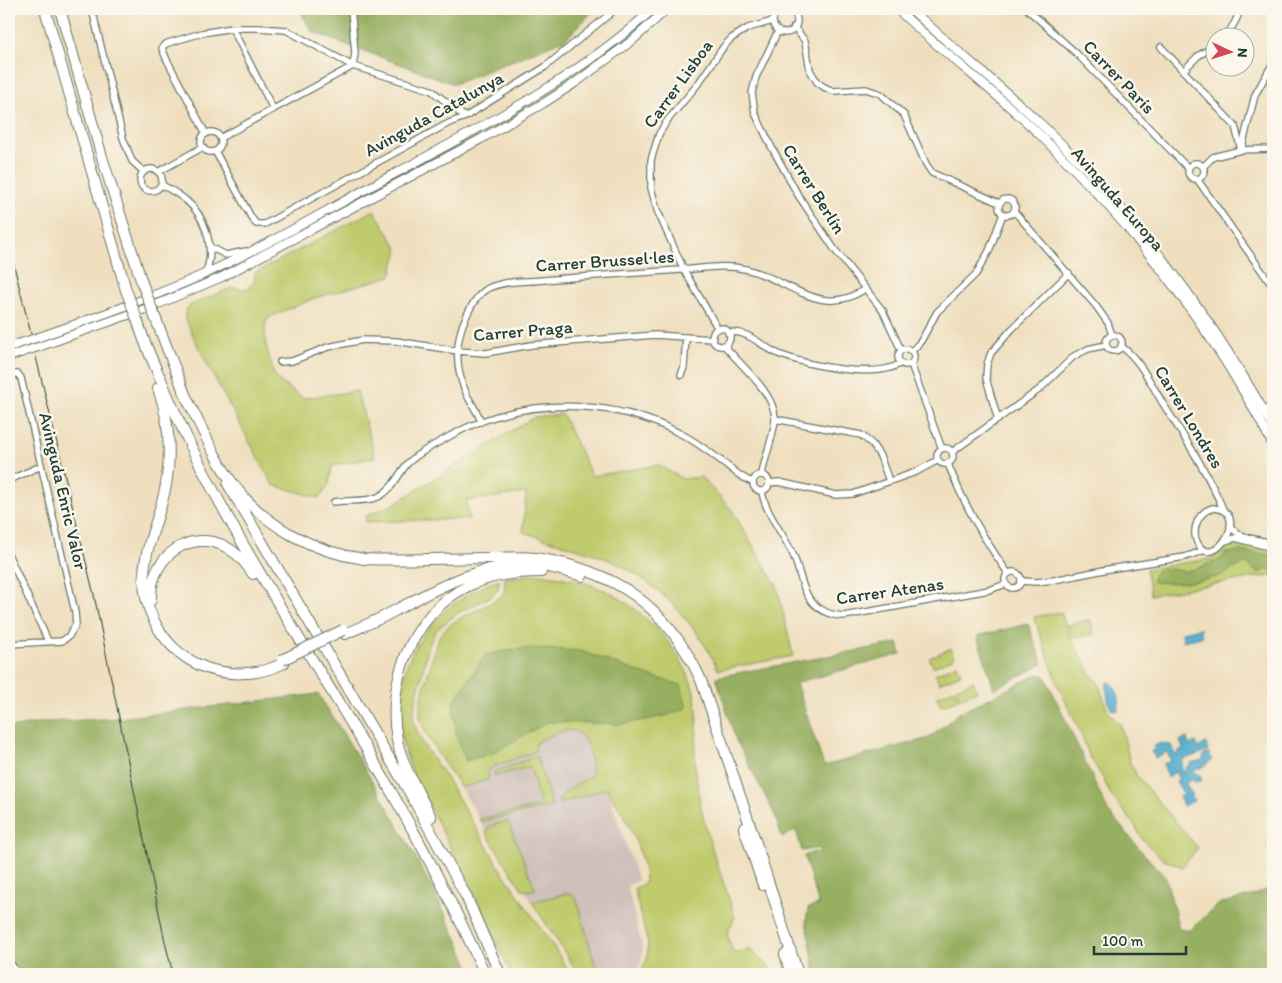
<svg xmlns="http://www.w3.org/2000/svg" width="1282" height="983" font-family="Itim,sans-serif">
	<style>
		.industrial { fill: #cfc0ba }
		.green { fill: #bfcb6d; stroke: #6f8450 }
		.forest { fill: #97af60; stroke: #5b764a }
		.water { fill: #52abcf; stroke: #387482 }
		.lines { fill: none; stroke-linecap: round; stroke-linejoin: round }
		.minor-casing { stroke: #687665; stroke-width: 8 }
		.secondary-casing { stroke: #687665; stroke-width: 10 }
		.trunk-casing { stroke: #687665; stroke-width: 11 }
		.motorway-casing { stroke: #687665; stroke-width: 12 }
		.minor { stroke: #fff; stroke-width: 5.5 }
		.secondary { stroke: #fff; stroke-width: 8 }
		.trunk { stroke: #fff; stroke-width: 9 }
		.motorway { stroke: #fff; stroke-width: 10 }
		.tram { stroke: #1f3d34; stroke-width: 1 }
		.secondary-bridge-casing { stroke: #687665; stroke-width: 10; stroke-linecap: butt }
		.motorway-bridge-casing { stroke: #687665; stroke-width: 12; stroke-linecap: butt }
		.secondary-bridge { stroke: #fff; stroke-width: 8 }
		.motorway-bridge { stroke: #fff; stroke-width: 10 }
		.labels { text-anchor: middle; dominant-baseline: central; stroke-width: 5; stroke-linejoin: round; paint-order: stroke }
		.street-label { font-size: 18px; fill: #1f3d34; stroke: #fbf7ec }
	</style>
	<rect width="100%" height="100%" fill="#fbf7ec"/>
	<filter id="ink" filterUnits="userSpaceOnUse"><feTurbulence type="fractalNoise" baseFrequency=".02" numOctaves="2"/><feDisplacementMap in="SourceGraphic" scale="10" xChannelSelector="R" yChannelSelector="G"/><feConvolveMatrix kernelMatrix="1 2 1 2 8 2 1 2 1" color-interpolation-filters="sRGB"/></filter>
	<filter id="wash" filterUnits="userSpaceOnUse"><feTurbulence type="fractalNoise" baseFrequency=".0096" numOctaves="4" result="noise"/><feDisplacementMap in="SourceGraphic" scale="20" xChannelSelector="R" yChannelSelector="G"/><feGaussianBlur stdDeviation="1.12" result="paint"/><feColorMatrix in="noise" values="0 0 0 0 0 0 0 0 0 0 0 0 0 0 0 0 0 1.4 0 .05"/><feComposite in="paint" operator="in"/></filter>
	<g filter="url(#wash)">
		<rect width="100%" height="100%" fill="#efdfbf"/>
		<path class="industrial" d="M564,729L612,738L599,763L638,881L627,885L643,950L640,965L632,974H598L576,898L532,902L486,833L474,809L450,771L519,750Z"/>
		<path class="green" d="M374,210L398,249L391,276L315,298L272,316L267,320L265,325L266,345L274,374L280,382L303,398L357,391L375,457L332,466L329,484L319,498L273,485L200,351L186,320L185,313L189,306L226,290L234,288L247,289L254,282L255,273Z
			M562,414L592,476L658,465L683,479L701,477L731,509L777,586L793,656L718,670C699,627 658,582 614,562C585,549 553,542 523,532L526,493L466,501L469,519L366,522L365,516L392,505L534,417Z
			M1233,544L1273,551V576L1250,578L1151,595L1146,569L1209,559L1224,552L1230,545Z
			M539,574C566,577 593,583 616,596C653,619 689,658 696,702C699,720 696,738 695,755C695,766 697,779 698,790C704,833 722,876 735,917L727,934L734,954L748,949L752,951L776,974H639L647,959L648,944L634,889L645,883C645,859 633,833 622,812C618,804 610,797 607,788L559,804C559,790 582,784 592,774C589,728 577,720 536,743L534,752L495,766L488,771V780L461,788C450,771 421,733 420,715C419,699 426,682 430,667C433,656 436,639 443,631C460,613 487,610 504,593L505,578Z
			M500,580L497,590L492,596L459,612L436,630L429,645L415,704L413,718L416,729L425,747L448,781L501,870L561,958L570,974H511L478,902L413,774C408,760 403,748 401,733C388,663 435,601 500,580Z
			M1061,612L1070,639L1082,656L1090,673L1098,682L1108,712L1121,725L1130,762L1137,776L1198,848L1182,867L1162,859L1142,839L1134,824L1110,794L1103,778L1090,757L1078,727L1058,685L1034,617Z
			M1090,619L1094,634L1072,639L1068,625Z
			M951,648L954,658L933,667L929,658Z
			M957,664L961,674L939,683L935,674Z
			M973,681L977,691L960,698L956,688Z
			M954,689L959,699L941,706L937,696Z
			M537,756L552,806L481,822L479,819L540,806L530,767L495,776L494,772Z
			M508,821L535,889L530,891L522,889L486,833L490,826Z
			M567,893H571L576,898L598,974H577L571,962L532,902Z"/>
		<path class="forest" d="M299,9H595L566,39L454,84L312,32Z
			M1241,551L1273,555V571L1268,569L1258,573L1247,564C1236,565 1229,573 1219,576C1197,583 1175,584 1153,582L1152,578L1157,570L1168,569L1185,571L1196,569L1221,559L1226,553Z
			M1028,624L1043,664L994,689L977,636Z
			M898,643L901,654L796,683L824,766L929,738L959,713L1038,674L1045,676L1108,811L1144,854L1166,878L1179,929L1190,930L1219,904L1254,895L1273,887V974H816L806,922L808,908L819,905L804,856L814,852L819,854V848L802,851L796,830L782,837L775,815L736,740L716,677Z
			M530,648L581,651L649,676L681,685L687,708L665,716L623,724L548,722L492,753L466,761L457,738L453,703L486,654Z
			M318,694C376,784 430,876 473,974H9V728L45,722L120,718Z"/>
		<path class="water" d="M1200,628L1202,637L1183,641L1182,632Z
			M1111,682C1118,691 1122,701 1117,711L1111,709C1108,703 1106,689 1107,683Z
			M1187,738L1189,745L1196,742L1198,748L1206,743L1208,751L1182,760V772L1187,770L1186,767L1190,766V763L1203,760L1204,754L1209,753L1212,760L1200,769L1198,768L1194,772L1201,776V781L1195,783L1193,779L1186,783L1194,801L1183,806L1179,797L1184,795L1176,781L1179,779L1175,772L1168,777L1163,764L1171,761L1167,752L1155,758L1151,751L1155,749L1154,746L1160,743L1171,745L1175,755L1179,753L1178,751L1183,749L1180,741Z"/>
	</g>
	<g filter="url(#ink)">
		<g class="lines">
			<defs>
				<path id="minor" d="M92,9L123,138L132,161L144,172
					M377,9L394,12L406,9
					M1027,9L1076,53L1188,168
					M773 21a12 12 0 1 1 24 0a12 12 0 1 1-24 0Z
					M794,27L805,41L810,70L817,82L824,87L833,91L866,89L881,94L904,115L926,164L932,173L999,203
					M232,28L273,109
					M778,31L756,77L752,93L755,113L771,146L798,195L835,250L883,311L901,350
					M1225,38L1235,22L1241,9
					M1161,47L1235,126L1241,150
					M1183,71L1198,56L1214,46
					M201 142a10 10 0 1 1 20 0a10 10 0 1 1-20 0Z
					M206,134L166,58L162,48L164,45L168,43L202,33L232,28H259L286,30L353,66L431,90L465,117
					M220,138L353,66L355,53L351,9
					M1242,147L1255,95L1273,63
					M215,151L251,217L256,224H265L449,123L465,117L545,67L616,9
					M1188 171a8 8 0 1 1 16 0a8 8 0 1 1-16 0Z
					M1203,167L1213,157L1241,150L1269,149L1273,148
					M140 180a11 11 0 1 1 22 0a11 11 0 1 1-22 0Z
					M158,172L203,147
					M1197,179L1273,287
					M162,185C173,191 184,197 193,207C208,224 215,254 205,273
					M999 207a8 8 0 1 1 16 0a8 8 0 1 1-16 0Z
					M1014,211L1096,306L1108,323L1112,335
					M210,247L226,255L246,251
					M712 337a9 9 0 1 1 18 0a9 9 0 1 1-18 0Z
					M718,329L684,270L657,210L651,188V160L659,134L667,121L698,84L724,46L732,38L748,28L773,21
					M728,333C747,328 764,349 781,355C808,365 876,380 901,363
					M1106 343a8 8 0 1 1 16 0a8 8 0 1 1-16 0Z
					M724,345C740,365 774,392 775,418C775,433 764,458 762,475
					M1121,346C1140,360 1150,382 1162,402C1184,437 1207,471 1223,509
					M898 357a8 8 0 1 1 16 0a8 8 0 1 1-16 0Z
					M912,351L921,341L937,312L976,274L989,251L1003,214
					M280,362L292,361L328,347L363,340L396,341L458,351L486,353L531,345L655,335L713,339
					M911,364L942,449
					M9,374H18L21,378L75,612L76,624L69,636L62,641L9,644
					M681,375L684,367L686,337
					M775,419L861,435L872,444L880,456L889,481
					M998,420L986,378L987,364L991,353L1012,329L1069,273
					M481,422C478,412 472,405 467,395C455,370 454,340 467,315C472,304 480,291 491,287C507,280 528,282 544,280C589,276 635,273 680,270C701,269 724,264 745,269C788,278 820,320 865,289
					M937 456a8 8 0 1 1 16 0a8 8 0 1 1-16 0Z
					M952,452L1040,389L1074,356L1088,349L1106,345
					M948,464C963,502 984,540 1008,573
					M753 483a8 8 0 1 1 16 0a8 8 0 1 1-16 0Z
					M9,480L41,466
					M769,483L779,482L836,495L853,494L916,472L938,460
					M762,492C766,515 785,535 794,557C800,572 802,591 813,603C822,612 832,616 844,616L989,590L1006,584
					M334,502C349,499 364,503 378,497C393,490 398,474 408,463C419,452 436,444 450,436C521,396 612,397 683,435C698,443 711,453 724,463C734,471 741,478 752,482
					M1213,508C1254,510 1212,575 1197,542C1191,529 1199,511 1213,508Z
					M1230,526C1238,538 1260,540 1273,543
					M1225,541L1235,538L1273,548
					M9,556L48,641
					M1005 580a8 8 0 1 1 16 0a8 8 0 1 1-16 0Z
					M1021,581L1036,582L1054,580L1109,569L1185,557L1205,550"/>
				<path id="secondary" d="M897,9C942,52 992,89 1037,132C1131,222 1213,329 1273,445
					M911,9C953,49 999,84 1041,124C1134,212 1211,316 1273,427
					M39,337C96,317 154,297 209,272C273,243 333,206 396,173C487,124 576,79 653,9
					M41,346L156,305L222,277L481,139L544,103L575,83L633,40L667,9
					M9,347L18,344
					M9,357L20,353"/>
				<path id="trunk" d="M9,964L16,974"/>
				<path id="motorway" d="M45,9L126,290
					M60,9L102,157L142,283
					M138,322C144,343 153,362 162,382C209,496 276,600 340,705C394,793 443,881 485,974
					M157,322L186,397
					M158,388C168,416 171,448 167,478C164,505 151,531 146,558C137,602 159,646 199,665C225,677 258,676 284,663
					M183,391C199,422 215,460 236,488C268,528 315,552 364,559C407,561 450,558 493,558C507,558 521,556 535,558C615,570 667,606 701,680L756,843L798,974
					M228,484L411,795L466,896L500,974
					M151,600C149,553 198,523 235,553C243,559 248,567 253,574
					M345,634C358,628 371,623 383,617C432,591 480,561 537,565C551,567 569,572 582,576
					M431,817C419,793 403,768 397,740C385,677 417,603 480,581C500,574 520,572 541,572
					M744,828L763,885
					M785,954L791,974"/>
			</defs>
			<use href="#minor" class="minor-casing"/>
			<use href="#secondary" class="secondary-casing"/>
			<use href="#trunk" class="trunk-casing"/>
			<use href="#motorway" class="motorway-casing"/>
			<use href="#minor" class="minor"/>
			<use href="#secondary" class="secondary"/>
			<use href="#trunk" class="trunk"/>
			<use href="#motorway" class="motorway"/>
			<path class="tram" d="M9,246L31,334
				M36,357L94,595L165,942L173,974"/>
			<defs>
				<path id="secondary-bridge" d="M18,344L39,337
					M20,353L41,346"/>
				<path id="motorway-bridge" d="M142,283L157,322
					M126,290L138,322
					M282,660L343,630"/>
			</defs>
			<use href="#secondary-bridge" class="secondary-bridge-casing"/>
			<use href="#motorway-bridge" class="motorway-bridge-casing"/>
			<use href="#secondary-bridge" class="secondary-bridge"/>
			<use href="#motorway-bridge" class="motorway-bridge"/>
		</g>
	</g>
	<g class="labels">
		<g class="street-label">
			<text transform="translate(1119 77) rotate(46)">Carrer París</text>
			<text transform="translate(678 84) rotate(-54)">Carrer Lisboa</text>
			<text transform="translate(434 114) rotate(-29)">Avinguda Catalunya</text>
			<text transform="translate(814 189) rotate(58)">Carrer Berlín</text>
			<text transform="translate(1118 199) rotate(49)">Avinguda Europa</text>
			<text transform="translate(605 261) rotate(-4)">Carrer Brussel·les</text>
			<text transform="translate(523 331) rotate(-5)">Carrer Praga</text>
			<text transform="translate(1189 417) rotate(59)">Carrer Londres</text>
			<text transform="translate(63 491) rotate(77)">Avinguda Enric Valor</text>
			<text transform="translate(890 591) rotate(-8)">Carrer Atenas</text>
		</g>
	</g>
	<rect width="1282" height="983" fill="none" stroke="#fbf7ec" stroke-width="30"/>
	<g transform="translate(1230 52) rotate(94)"><circle r="24" fill="#fbf7ec" stroke="#a3ada2"/>
	<path d="M0-4L9 19L0 12L-9 19Z" fill="#d1495b"/>
	<text y="-8" font-size="14" font-weight="bold" text-anchor="middle" fill="#1f3d34">N</text>
	</g>
	<path d="M1094 946v8h92v-8" fill="none" stroke="#1f3d34" stroke-width="2.5"/>
	<text x="1102" y="946" font-size="15" fill="#1f3d34" stroke="#fbf7ec" stroke-width="4" paint-order="stroke">100 m</text>
</svg>
